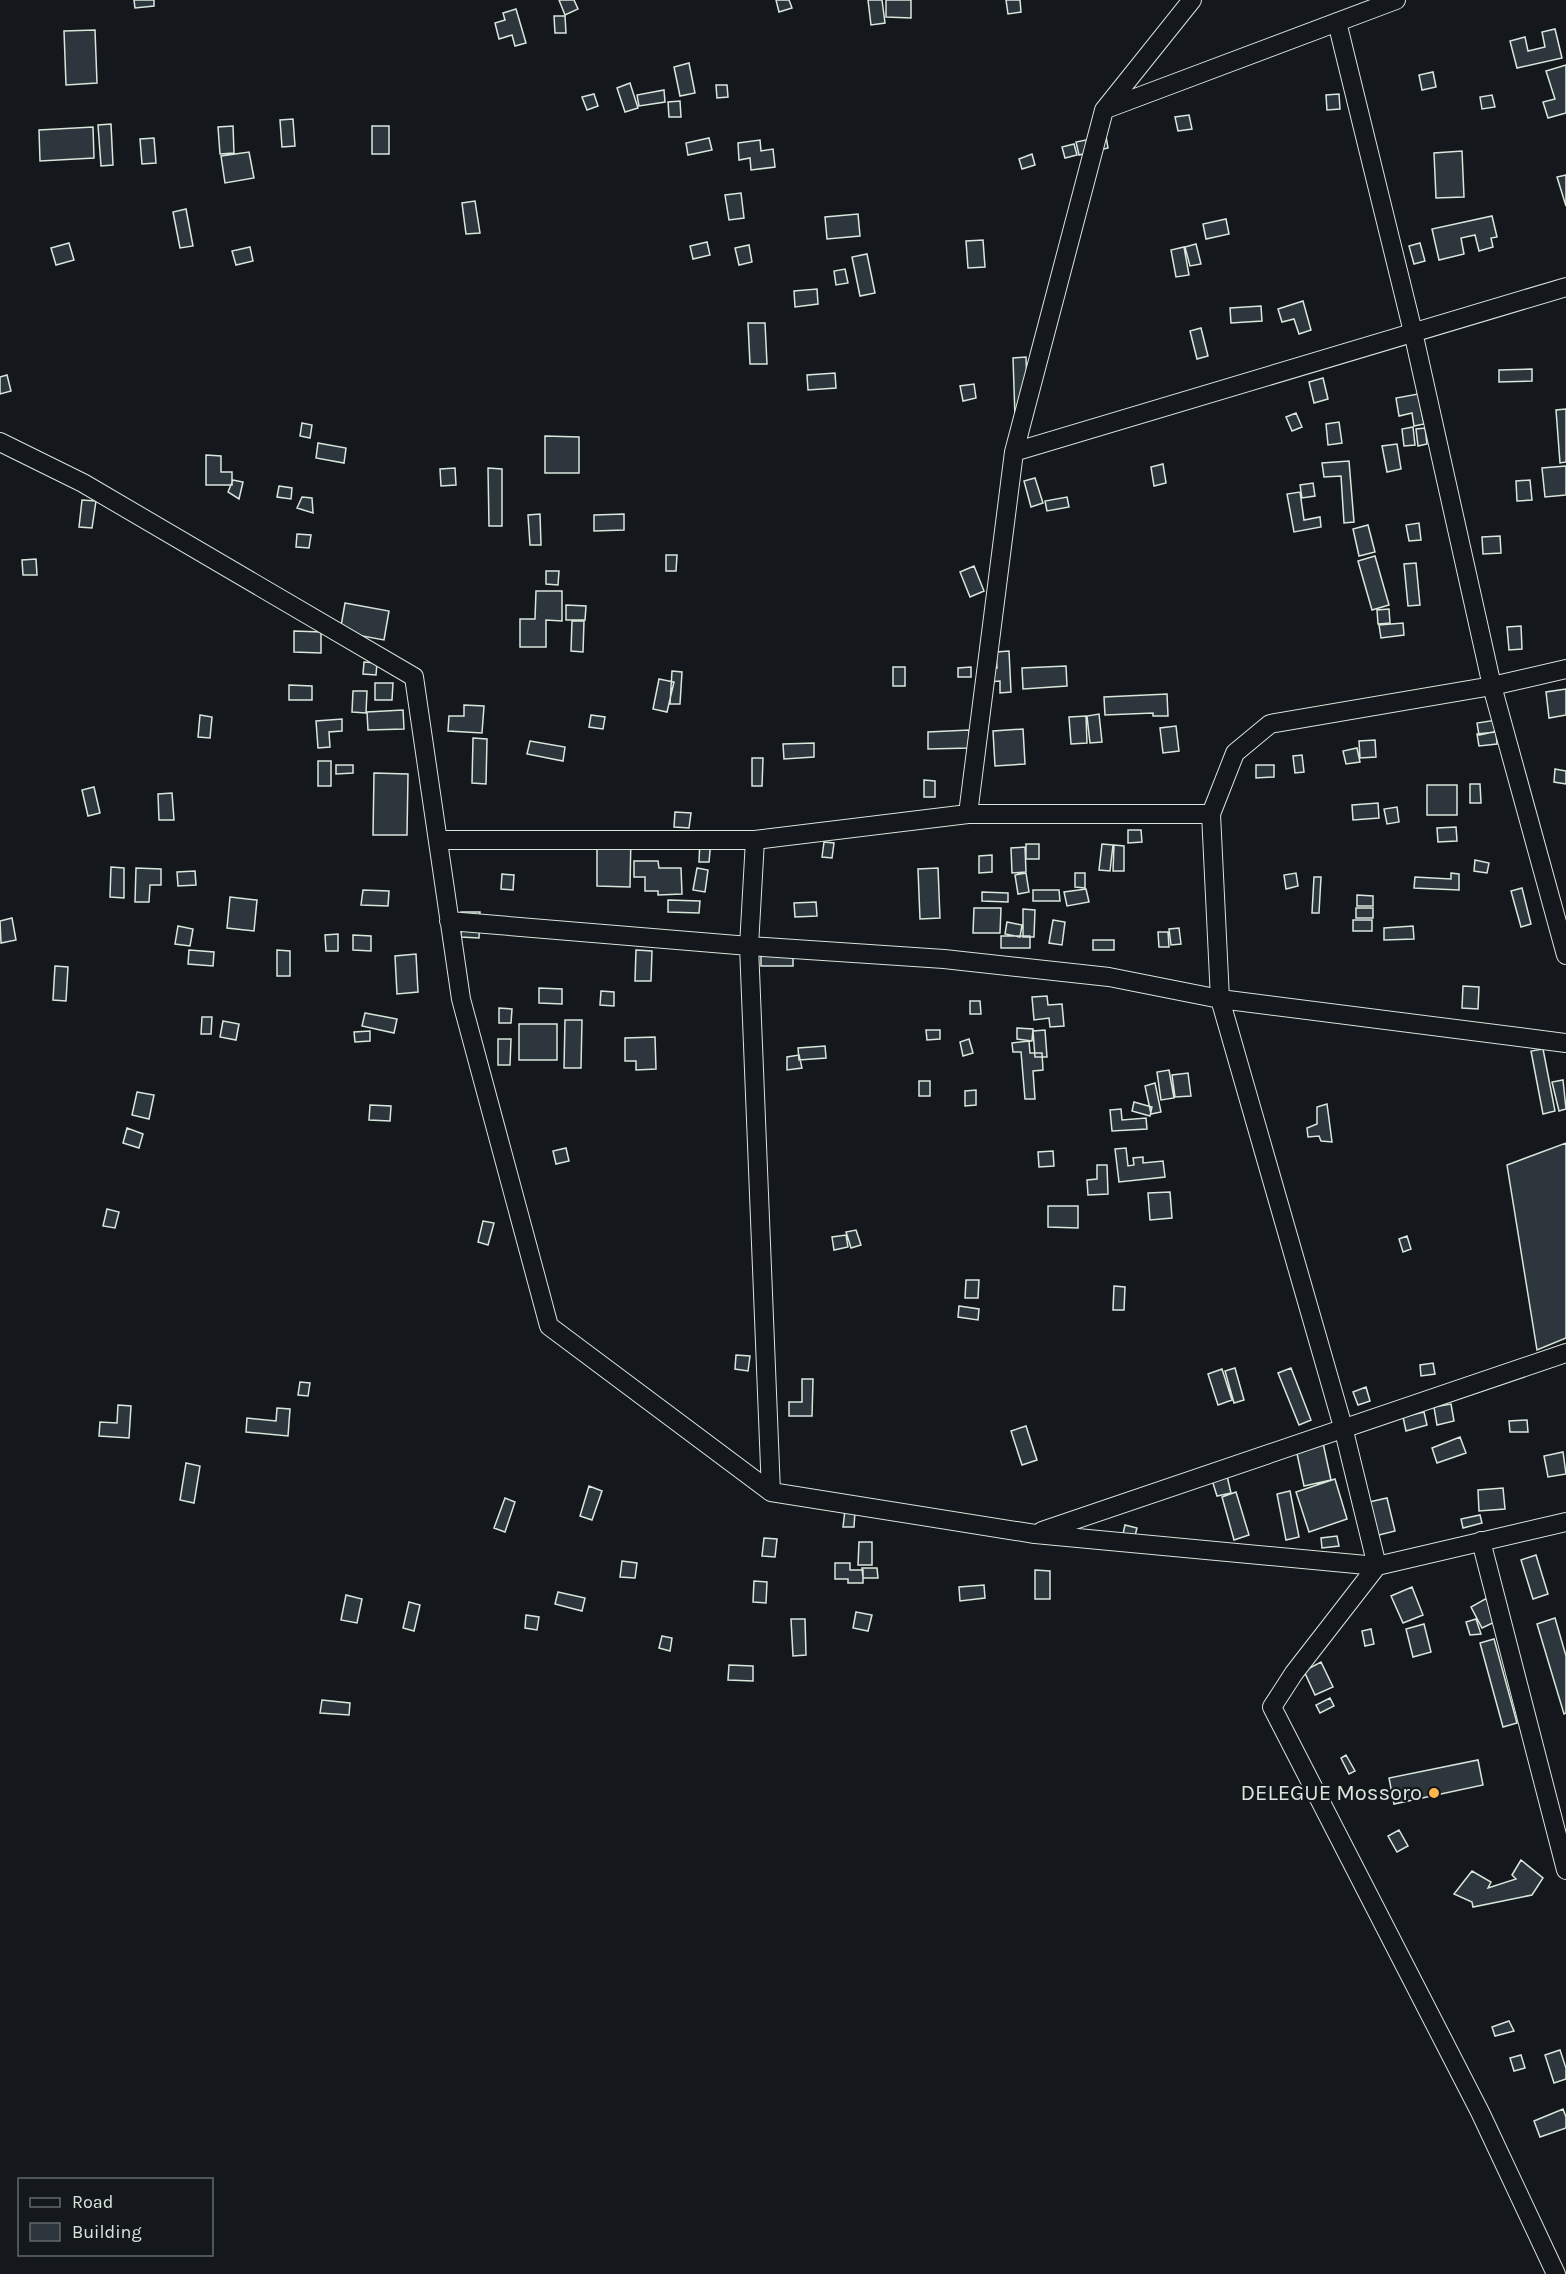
<svg xmlns="http://www.w3.org/2000/svg" width="1566" height="2274" font-family="Karla,sans-serif">
	<style>
		.building { fill: #2c363c; stroke: #d8e6dc; stroke-width: 1.5 }
		.lines { fill: none; stroke-linecap: round; stroke-linejoin: round }
		.street-casing { stroke: #d8e6dc; stroke-width: 20 }
		.street { stroke: #14181c; stroke-width: 18 }
		.poi-dot { fill: #ffb74d; stroke: #14181c; stroke-width: 2 }
		.labels { text-anchor: middle; dominant-baseline: central; stroke-width: 4.5; stroke-linejoin: round; paint-order: stroke }
		.poi-label { font-size: 22px; fill: #d8e6dc; stroke: #14181c; text-anchor: end }
	</style>
	<rect width="100%" height="100%" fill="#14181c"/>
	<path class="building" d="M134,0H154V6L135,8Z
		M559,0H574L578,9L565,15Z
		M776,0H789L792,8L779,12Z
		M868,0H882L885,23L871,25Z
		M886,0H911V18L886,17Z
		M1006,0H1020L1021,12L1008,14Z
		M516,9L526,43L515,46L512,35L499,39L495,23L505,20L503,13Z
		M554,16H565L566,33H555Z
		M1555,29L1562,58L1517,68L1510,41L1525,37L1528,51L1545,47L1542,32Z
		M95,30L97,83L66,85L64,31Z
		M689,63L695,93L680,96L674,67Z
		M1566,65V113L1548,118L1543,102L1555,99L1546,71Z
		M1433,72L1436,87L1422,90L1419,75Z
		M630,83L638,108L625,112L617,88Z
		M716,85H727L728,97L717,98Z
		M664,90L665,102L639,106L637,95Z
		M594,94L598,106L587,110L582,97Z
		M1339,94L1340,109L1327,110L1326,95Z
		M1492,95L1495,107L1482,109L1480,97Z
		M680,101L681,117H669L668,102Z
		M1189,115L1192,129L1178,131L1175,117Z
		M293,119L295,146L282,147L280,120Z
		M111,124L113,165L101,166L98,125Z
		M233,126L234,153L220,154L218,127Z
		M372,126H389V154H372Z
		M93,127L94,158L40,161L39,130Z
		M1106,136L1108,148L1079,155L1076,142Z
		M154,138L156,163L142,164L140,139Z
		M709,138L712,150L688,155L686,143Z
		M760,140L761,151L773,149L775,167L751,170L750,158L739,160L738,143Z
		M1074,144L1077,155L1065,158L1062,147Z
		M1462,151L1464,197L1436,198L1434,153Z
		M249,152L254,178L225,183L221,156Z
		M1032,154L1035,165L1022,169L1019,159Z
		M1566,175V206L1557,177Z
		M741,193L744,218L729,220L725,195Z
		M475,201L480,233L466,234L462,203Z
		M186,209L193,246L180,248L173,212Z
		M858,214L860,236L827,239L825,217Z
		M1492,216L1497,237L1491,238L1493,247L1479,251L1475,235L1461,238L1464,254L1439,260L1432,229Z
		M1226,219L1229,234L1206,239L1203,224Z
		M983,240L985,267L968,268L966,241Z
		M707,242L710,255L693,259L690,246Z
		M69,243L74,260L56,265L51,248Z
		M1420,243L1425,261L1414,264L1409,246Z
		M1196,244L1201,264L1190,266L1185,247Z
		M749,245L752,262L739,265L735,248Z
		M250,247L253,261L236,265L232,251Z
		M1184,247L1189,275L1176,277L1171,250Z
		M867,254L875,293L860,296L852,257Z
		M845,269L848,283L836,285L834,271Z
		M817,289L818,304L795,307L794,291Z
		M1303,301L1311,330L1299,334L1294,319L1282,322L1278,309Z
		M1261,306L1262,321L1231,323L1230,308Z
		M748,323H765L767,364H750Z
		M1201,328L1208,356L1197,359L1190,331Z
		M1026,357L1028,417H1015L1013,358Z
		M1532,369V381L1499,382V370Z
		M835,373L836,388L808,390L807,375Z
		M7,375L11,391L0,394V377Z
		M1323,378L1328,399L1314,403L1309,382Z
		M974,384L976,398L963,401L960,386Z
		M1418,394L1424,424L1414,426L1412,413L1399,416L1396,398Z
		M1566,409V462L1560,463L1556,410Z
		M1296,413L1302,427L1292,431L1286,417Z
		M1339,422L1342,443L1328,445L1326,424Z
		M302,423L312,425L310,438L300,436Z
		M1413,427L1415,445L1404,446L1402,429Z
		M1425,428L1427,444L1418,446L1416,429Z
		M545,436L579,437V473H545Z
		M318,443L346,448L344,463L316,458Z
		M1397,444L1401,469L1387,472L1382,446Z
		M206,455L221,456V472H232V485H206Z
		M1349,461L1354,522L1344,523L1341,476L1324,477L1322,463Z
		M1163,464L1166,483L1154,486L1151,467Z
		M1566,466V495L1545,497L1542,468Z
		M455,468L456,485L441,486L440,469Z
		M488,468L502,469V526H489Z
		M1035,478L1043,503L1031,507L1024,481Z
		M233,480L243,482L239,499L228,492Z
		M1530,480L1532,500L1517,501L1516,481Z
		M1313,483L1315,496L1302,498L1300,485Z
		M279,486L292,488L291,499L277,497Z
		M1300,492L1304,520L1320,517L1321,527L1294,532L1287,494Z
		M302,497L312,498L313,513L297,508Z
		M1067,497L1069,507L1047,511L1045,501Z
		M82,500L96,501L92,528L79,527Z
		M540,514L541,545H530L528,515Z
		M624,514V530L594,531V515Z
		M1419,523L1421,540L1409,541L1406,525Z
		M1368,525L1375,552L1359,556L1353,529Z
		M297,534L311,535L309,548L296,547Z
		M1500,536L1501,553L1483,554L1482,537Z
		M666,555H677L676,571H666Z
		M1375,556L1389,605L1372,610L1358,561Z
		M36,559L37,575H23L22,560Z
		M1416,563L1420,605L1408,606L1404,564Z
		M974,566L984,591L970,597L960,572Z
		M546,571H559L558,585L546,584Z
		M536,591H562V621L546,620V647H520V619H535Z
		M345,603L389,611L384,640L340,632Z
		M566,605L586,606L585,620H566Z
		M1389,609L1390,623L1378,624L1377,610Z
		M572,621H584L583,652L571,651Z
		M1403,623L1404,635L1381,638L1379,625Z
		M1521,626L1522,649L1509,650L1507,627Z
		M294,631L321,632V653L294,652Z
		M1009,651L1011,692L1000,693V681L988,682L987,669L997,668L996,652Z
		M364,662L377,663L376,675L363,674Z
		M1066,666L1067,686L1023,689L1022,668Z
		M893,667H905V686H893Z
		M971,667V677H958V668Z
		M672,671L682,672L680,704H670Z
		M659,679L674,682L667,712L653,709Z
		M375,683H393L392,700H375Z
		M289,685L312,686V700H289Z
		M1566,689V715L1549,718L1546,692Z
		M353,691H367L366,713L352,712Z
		M1167,694L1168,716H1153V713L1105,715L1104,697Z
		M464,705L484,706L482,733L448,731L449,716H464Z
		M403,710L404,729L368,730L367,712Z
		M1099,714L1102,742L1090,743L1087,716Z
		M200,715L212,717L210,738L198,737Z
		M591,715L605,717L603,729L589,727Z
		M1086,716L1087,743L1071,744L1069,717Z
		M342,719V731L329,732L330,747L318,748L316,721Z
		M1496,720L1498,731L1479,735L1477,723Z
		M1176,726L1179,751L1163,753L1160,728Z
		M1023,729L1025,764L995,766L993,731Z
		M969,730L970,748L928,749V732Z
		M1496,732L1497,744L1479,746L1477,734Z
		M473,738L487,739L486,784L472,783Z
		M1375,740L1376,757L1360,758L1359,741Z
		M530,741L565,747L563,761L527,754Z
		M814,743V757L784,759L783,744Z
		M1357,748L1360,762L1346,764L1343,751Z
		M1302,755L1304,772L1295,773L1293,756Z
		M752,758H763L762,786H752Z
		M318,761H331V786H318Z
		M336,765H353V773L336,774Z
		M1256,765H1274V777L1256,778Z
		M1555,769L1566,771V784L1554,782Z
		M374,773L408,774L407,835H373Z
		M924,780L935,781V797H924Z
		M1470,784H1480L1481,803H1470Z
		M1427,785H1457V815H1427Z
		M94,787L100,813L88,816L82,790Z
		M172,793L174,820H159L158,794Z
		M1378,803L1379,818L1353,820L1352,805Z
		M1397,807L1399,822L1387,824L1384,809Z
		M675,812L691,813L689,828L674,827Z
		M1456,827L1457,841L1438,842L1437,828Z
		M1128,830H1141L1142,842L1128,843Z
		M597,835H631L630,887L597,886Z
		M700,840H711L709,862H699Z
		M824,842L834,843L832,858L822,857Z
		M1026,844H1039V859H1026Z
		M1102,844L1113,845L1110,871L1099,870Z
		M1114,845L1124,846V871H1113Z
		M1025,847L1026,872L1012,873L1011,848Z
		M992,855V872L979,873V856Z
		M1475,860L1489,863L1487,873L1474,871Z
		M634,861H658L659,868H681L682,894L658,895V891H645V877H634Z
		M111,867L124,868V898L110,897Z
		M136,868L161,869V885H150L149,902H135Z
		M697,868L708,870L705,892L693,890Z
		M938,868L940,918L920,919L918,869Z
		M195,871L196,885L178,886L177,872Z
		M1026,873L1029,892L1018,894L1015,875Z
		M1075,873H1085V888L1075,887Z
		M1296,873L1298,886L1286,889L1284,875Z
		M1451,873L1459,874V890L1414,888L1415,877L1451,879Z
		M502,874L514,875L513,890L501,889Z
		M1314,877H1321L1319,913H1312Z
		M1522,888L1531,924L1521,927L1511,891Z
		M1086,889L1089,902L1067,906L1064,892Z
		M363,890L389,891L388,906L361,905Z
		M1033,890H1059L1060,901H1033Z
		M982,892L1008,893V902L982,901Z
		M1357,895L1373,896V906H1357Z
		M230,897L257,900L254,931L227,928Z
		M668,900L700,901L699,913L668,912Z
		M816,902L817,916L795,917L794,903Z
		M974,908H1001L1000,933H973Z
		M1356,908H1373V918H1356Z
		M1023,909L1035,910L1034,937H1023Z
		M461,912H480L479,938L461,937Z
		M12,918L16,940L1,943L0,921Z
		M1053,920L1065,922L1062,945L1049,943Z
		M1353,920H1372V931H1353Z
		M1007,922L1022,925L1020,937L1005,934Z
		M178,926L193,929L190,946L175,944Z
		M1413,926L1414,939L1384,940V928Z
		M1179,928L1181,944L1171,945L1169,929Z
		M1158,932H1168L1169,947H1159Z
		M338,934V951H326L325,935Z
		M353,935L371,936V951L353,950Z
		M1001,936H1030V948H1001Z
		M1093,940H1114V950H1093Z
		M189,950L214,952L213,966L188,964Z
		M277,950L290,951V976H277Z
		M636,950L652,951L651,981H635Z
		M416,954L418,992L397,994L395,956Z
		M761,954H793V966H761Z
		M55,966L68,967L66,1001L53,1000Z
		M1463,986L1479,987L1478,1009L1462,1008Z
		M539,988L562,989V1004L539,1003Z
		M601,991L614,992V1006L600,1005Z
		M1047,996L1048,1005L1062,1004L1064,1026L1050,1027L1049,1018L1034,1020L1032,997Z
		M970,1001H980L981,1014H970Z
		M499,1008L512,1009L511,1023H499Z
		M365,1013L397,1019L394,1033L362,1026Z
		M202,1017H212L211,1034H201Z
		M565,1020H582L581,1068H564Z
		M223,1021L239,1024L236,1040L220,1037Z
		M519,1024H557V1060H519Z
		M1017,1028L1033,1029L1032,1041L1017,1039Z
		M926,1030H940V1039L927,1040Z
		M1045,1030L1047,1057H1035L1033,1031Z
		M370,1031V1041L355,1042L354,1032Z
		M655,1037L656,1069L636,1070V1061H625V1038Z
		M498,1039H511L510,1065H498Z
		M969,1039L973,1053L963,1056L960,1042Z
		M1029,1041L1030,1053H1042L1043,1070L1033,1071L1035,1099H1025L1021,1052H1013L1012,1043Z
		M825,1046L826,1058L799,1060L798,1048Z
		M1543,1049L1555,1111L1543,1114L1531,1051Z
		M799,1055L802,1068L787,1070V1057Z
		M1169,1070L1174,1098L1161,1100L1157,1072Z
		M1188,1073L1191,1096L1175,1097L1172,1075Z
		M1563,1080L1566,1109L1559,1111L1552,1082Z
		M919,1081H930V1096H919Z
		M1155,1083L1161,1112L1151,1114L1145,1086Z
		M976,1090V1105L965,1106V1091Z
		M137,1092L154,1095L149,1119L132,1115Z
		M1134,1102L1152,1107L1150,1116L1132,1111Z
		M1327,1104L1332,1142L1321,1141L1319,1136L1308,1137L1307,1128L1317,1124V1107Z
		M370,1105L391,1106L390,1121L369,1120Z
		M1121,1109L1122,1120L1146,1118L1147,1129L1112,1131L1110,1110Z
		M127,1128L143,1134L139,1148L123,1143Z
		M1566,1143V1338L1537,1350L1507,1165Z
		M566,1148L569,1161L556,1164L553,1151Z
		M1126,1148L1128,1166L1134,1165L1133,1158L1143,1157V1163L1163,1161L1165,1177L1119,1182L1115,1149Z
		M1053,1151L1054,1166L1039,1167L1038,1152Z
		M1097,1165H1107L1108,1194L1088,1195L1087,1180L1097,1179Z
		M1170,1192L1172,1218L1150,1220L1148,1193Z
		M1048,1206H1078V1228L1048,1227Z
		M107,1209L119,1212L115,1228L103,1226Z
		M483,1221L494,1223L488,1245L478,1242Z
		M856,1230L861,1245L851,1248L846,1232Z
		M846,1235L848,1247L834,1250L832,1237Z
		M1407,1236L1411,1249L1403,1252L1399,1239Z
		M966,1280H979L978,1298H965Z
		M1114,1286L1125,1287L1124,1310H1113Z
		M959,1306L979,1309L978,1320L958,1317Z
		M736,1355L750,1356L748,1371L735,1369Z
		M1433,1363L1435,1374L1421,1376L1420,1365Z
		M1235,1368L1244,1400L1234,1403L1225,1371Z
		M1291,1368L1311,1420L1299,1425L1278,1373Z
		M1222,1369L1232,1400L1218,1405L1208,1374Z
		M802,1379H813L812,1416H789V1402H802Z
		M300,1382L310,1383L308,1396L298,1395Z
		M1366,1387L1370,1401L1358,1405L1353,1392Z
		M1451,1404L1454,1421L1437,1425L1434,1407Z
		M118,1405L131,1406L129,1438L99,1436L100,1422L117,1423Z
		M277,1408L290,1409L288,1436L246,1432L247,1418L276,1421Z
		M1424,1412L1427,1425L1406,1431L1403,1417Z
		M1527,1420L1528,1432H1510L1509,1421Z
		M1026,1426L1037,1460L1022,1465L1011,1431Z
		M1460,1437L1466,1453L1437,1463L1432,1448Z
		M1323,1443L1331,1480L1304,1486L1296,1449Z
		M1563,1452L1566,1474L1548,1477L1544,1456Z
		M186,1463L200,1466L194,1503L180,1500Z
		M1227,1476L1231,1493L1217,1496L1212,1480Z
		M1335,1479L1347,1519L1309,1532L1296,1492Z
		M589,1486L602,1491L592,1520L580,1516Z
		M1503,1488L1505,1509L1479,1511L1478,1490Z
		M1290,1491L1299,1537L1286,1540L1277,1494Z
		M1236,1492L1249,1535L1234,1540L1222,1497Z
		M505,1498L515,1502L505,1532L494,1528Z
		M1387,1498L1395,1531L1367,1538L1360,1504Z
		M845,1510L855,1511L854,1527H843Z
		M1480,1515L1482,1523L1463,1528L1461,1519Z
		M1125,1525L1137,1528L1134,1540L1122,1538Z
		M1337,1536L1339,1546L1322,1548L1321,1538Z
		M764,1538L777,1539L775,1557L762,1556Z
		M859,1542H872V1565H858Z
		M1536,1555L1548,1594L1533,1599L1521,1560Z
		M622,1561L637,1563L635,1578L620,1577Z
		M835,1563H850V1570H863V1583H848V1579H835Z
		M862,1568H877L878,1578H863Z
		M1035,1570L1050,1571V1599H1035Z
		M754,1581L767,1582L766,1603L753,1602Z
		M984,1585L985,1598L960,1601L959,1587Z
		M1412,1587L1423,1615L1403,1623L1391,1596Z
		M558,1592L585,1598L582,1611L555,1604Z
		M346,1595L362,1599L357,1623L341,1620Z
		M1487,1598L1499,1620L1482,1628L1471,1607Z
		M409,1602L420,1605L414,1631L403,1628Z
		M856,1612L872,1615L868,1631L853,1628Z
		M526,1615L539,1617L537,1630L525,1628Z
		M1555,1618L1566,1656V1713L1564,1714L1537,1624Z
		M791,1619H805L806,1655L793,1656Z
		M1476,1619L1481,1634L1470,1635L1466,1622Z
		M1424,1624L1431,1652L1413,1657L1406,1629Z
		M1371,1629L1374,1644L1365,1646L1362,1631Z
		M662,1636L672,1638L670,1651L659,1648Z
		M1494,1639L1517,1723L1503,1727L1480,1643Z
		M1321,1662L1333,1687L1315,1695L1304,1671Z
		M729,1665L753,1666V1681L728,1680Z
		M1330,1698L1334,1706L1320,1713L1316,1705Z
		M322,1700L350,1703L349,1715L320,1713Z
		M1346,1755L1355,1771L1349,1774L1341,1758Z
		M1478,1760L1483,1785L1394,1804L1389,1778Z
		M1399,1830L1408,1846L1397,1852L1388,1836Z
		M1521,1860L1543,1878L1532,1895L1473,1907L1472,1902L1454,1894L1472,1871L1491,1882L1488,1888L1516,1879L1512,1875Z
		M1509,2021L1514,2031L1495,2036L1492,2027Z
		M1560,2050L1566,2068V2079L1554,2083L1545,2055Z
		M1521,2055L1525,2068L1514,2071L1510,2058Z
		M1563,2109L1566,2117V2128L1540,2137L1534,2121Z"/>
	<g class="lines">
		<defs>
			<path id="street" d="M1337,22L1413,332L1492,686L1566,955
				M1106,109L1396,0
				M0,442L83,483L414,677L461,999L549,1326L771,1492L1035,1534L1377,1566L1566,1522
				M1014,452L1566,287
				M968,814L1014,452L1104,110L1192,0
				M438,840H755L968,814H1211
				M755,840L749,946L771,1492
				M449,921L749,946L944,959L1109,977L1220,999L1566,1043
				M1042,1531L1566,1353
				M1481,1541L1566,1870
				M1556,2274L1480,2112L1272,1707L1294,1673L1377,1566L1343,1427L1220,999L1211,814L1235,753L1270,724L1492,686L1566,669"/>
		</defs>
		<use href="#street" class="street-casing"/>
		<use href="#street" class="street"/>
	</g>
	<circle class="poi-dot" cx="1434" cy="1793" r="6"/>
	<g class="labels">
		<g class="poi-label">
			<text x="1422" y="1793">DELEGUE Mossoro</text>
		</g>
	</g>
	<rect x="18" y="2178" width="195" height="78" fill="#14181c" stroke="#626a69" stroke-width="1.5"/>
	<rect x="30" y="2198" width="30" height="9" fill="#14181c" stroke="#626a69" stroke-width="1.5"/>
	<text x="72" y="2208" font-size="18" fill="#d8e6dc">Road</text>
	<rect x="30" y="2223" width="30" height="18" fill="#2c363c" stroke="#626a69" stroke-width="1.5"/>
	<text x="72" y="2238" font-size="18" fill="#d8e6dc">Building</text>
</svg>
